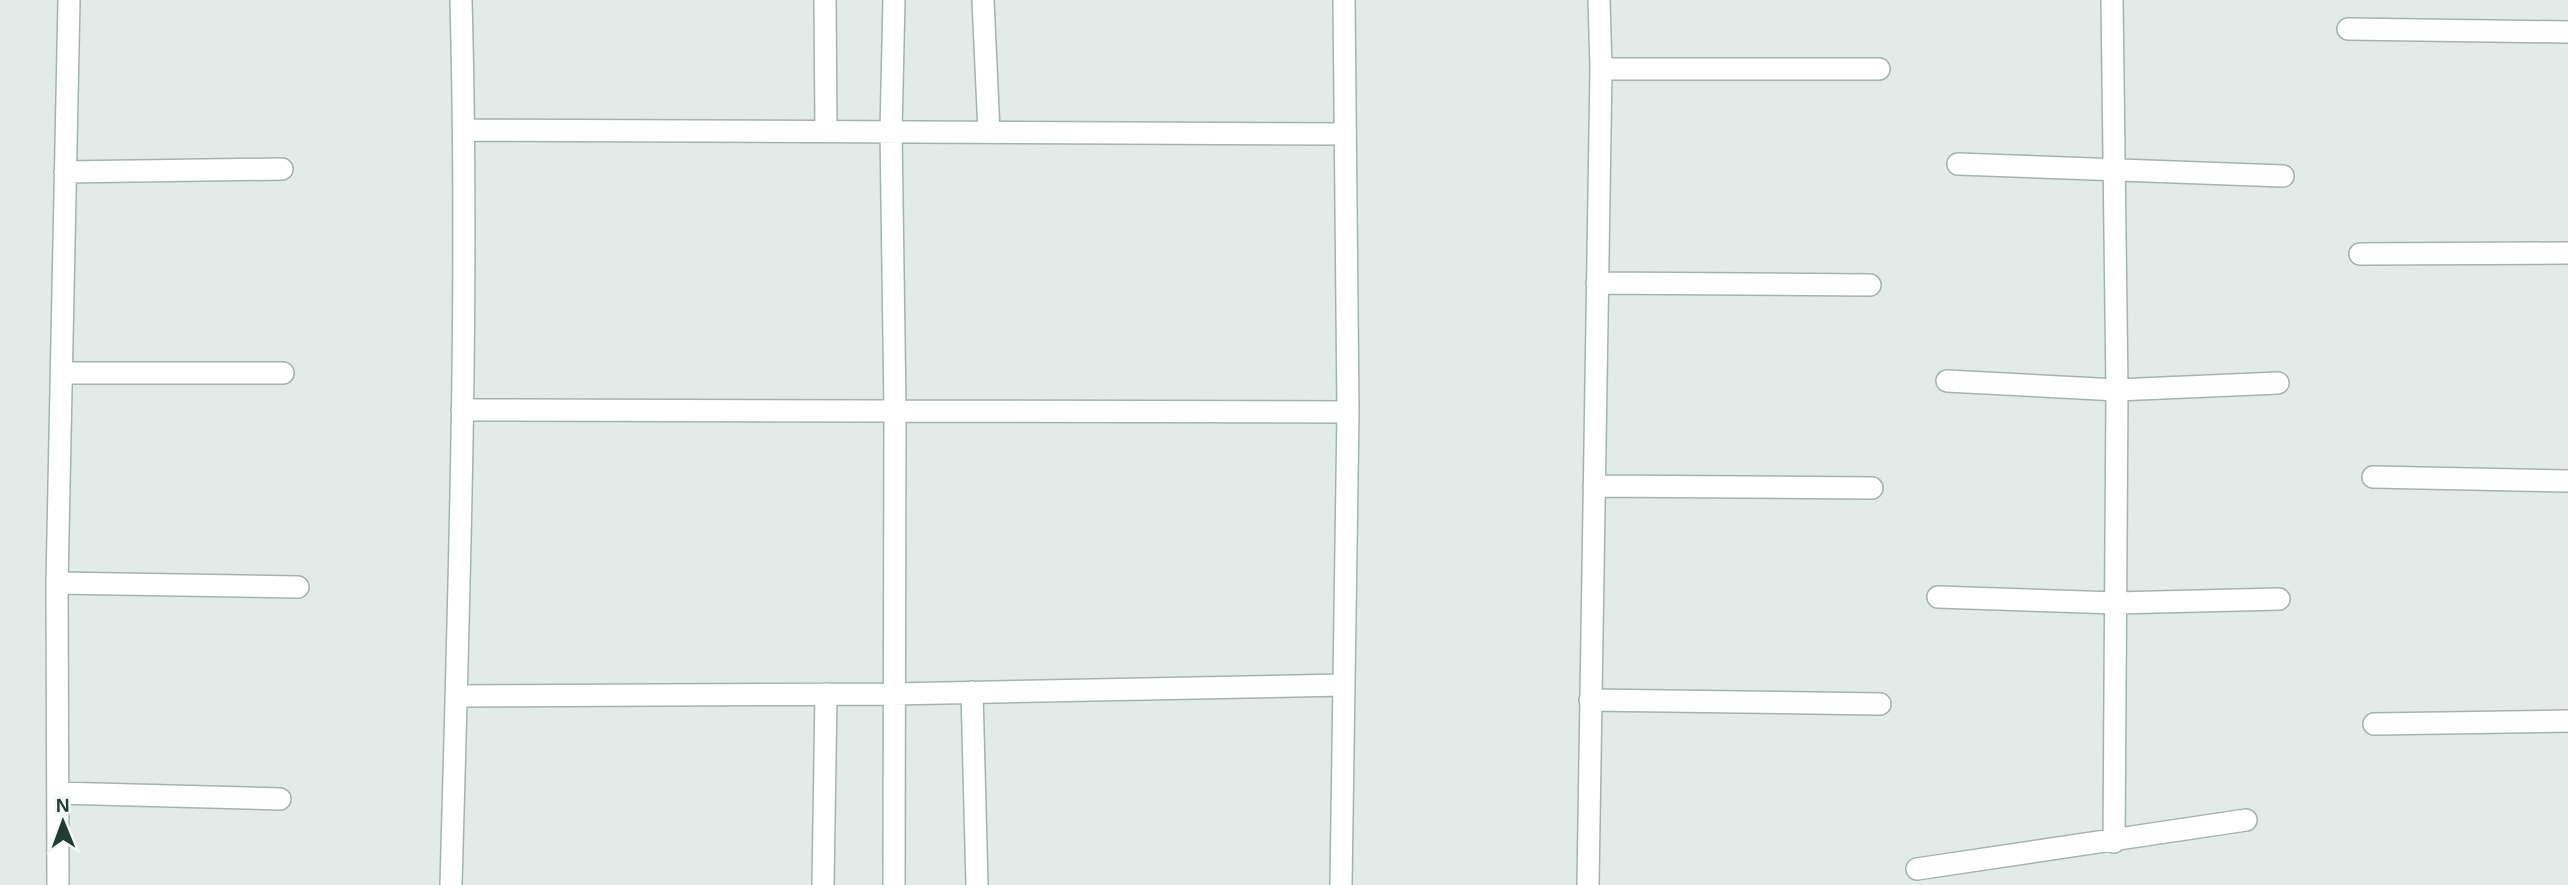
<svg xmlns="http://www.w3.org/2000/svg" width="2568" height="885" font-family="Helvetica,sans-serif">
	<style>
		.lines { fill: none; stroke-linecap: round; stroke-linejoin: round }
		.minor-casing { stroke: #a5b3ae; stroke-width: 24 }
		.minor { stroke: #fff; stroke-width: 21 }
	</style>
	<rect width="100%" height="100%" fill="#e2ebe7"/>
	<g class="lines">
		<defs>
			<path id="minor" d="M825,0L826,131
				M983,0L989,132
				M2112,0L2117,390L2114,842
				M2348,29L2568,32
				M1601,69H1879
				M464,130L1344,134
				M1958,164L2283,176
				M65,172L282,169
				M2360,254L2568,253
				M1597,283L1870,285
				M62,373H283
				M1947,381L2117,390L2278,383
				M462,410L1348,412
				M2373,477L2568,481
				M1594,486L1872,488
				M57,583L298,587
				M1938,597L2116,603L2279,599
				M972,692L977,885
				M456,696L894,694L1344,685
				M1590,700L1880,704
				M2374,724L2568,721
				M58,793L280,799
				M1917,869L2246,820
				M58,885L57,583L69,0
				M451,885C459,590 469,295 461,0
				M823,885L826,694
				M894,885L895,408L891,131L894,0
				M1341,885L1348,412L1344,0
				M1588,885L1601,69L1599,0"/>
		</defs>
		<use href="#minor" class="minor-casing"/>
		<use href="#minor" class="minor"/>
	</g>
	<g transform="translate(63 822) rotate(359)" stroke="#f2f8f5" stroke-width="5" paint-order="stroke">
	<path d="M0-5L12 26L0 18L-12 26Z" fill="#233b34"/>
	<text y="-10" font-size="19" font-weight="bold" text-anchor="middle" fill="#233b34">N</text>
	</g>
</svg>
